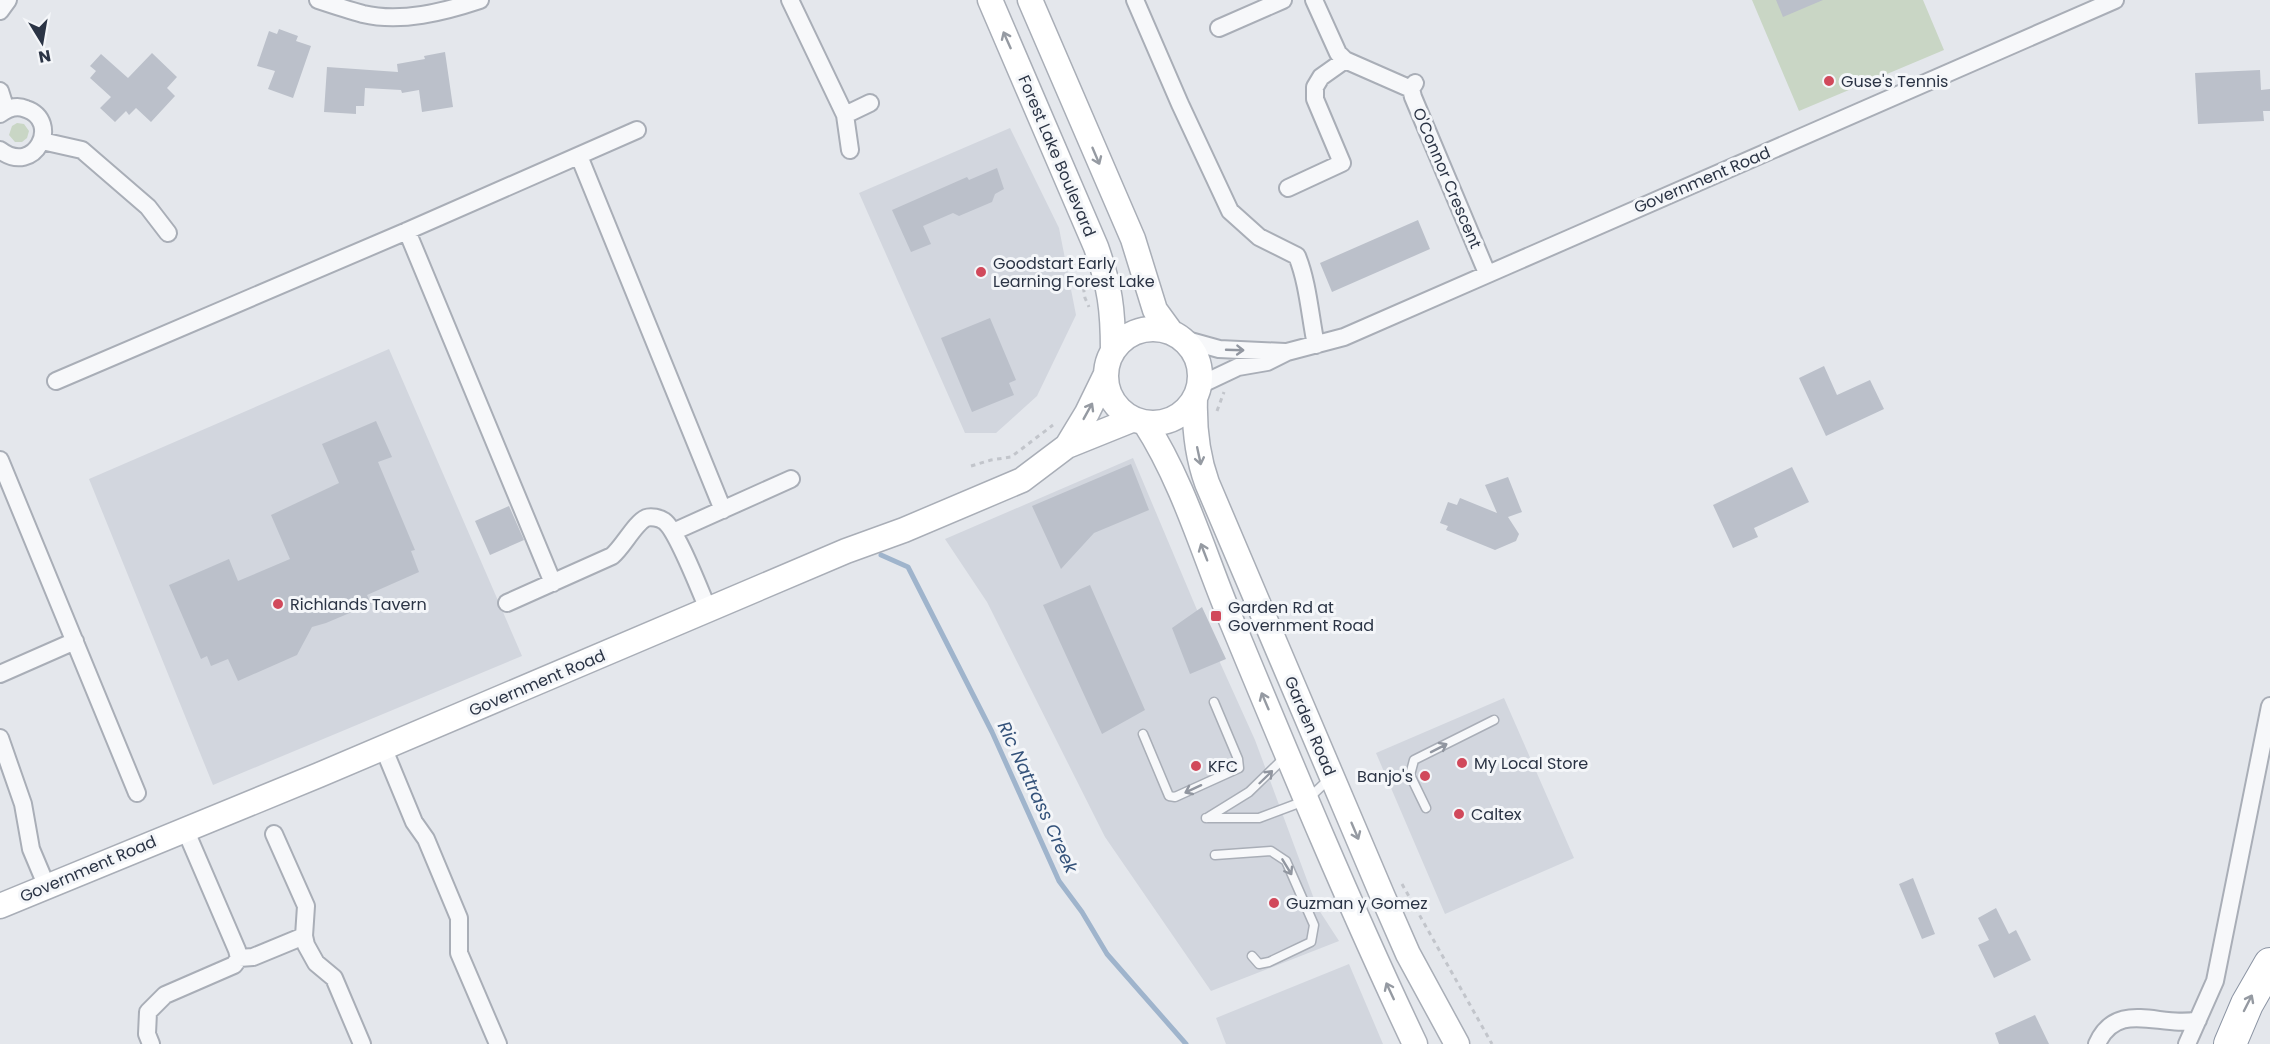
<svg xmlns="http://www.w3.org/2000/svg" width="2270" height="1044" font-family="Poppins,sans-serif">
	<style>
		.built { fill: #d2d6de }
		.green { fill: #c9d6c5 }
		.lines { fill: none; stroke-linecap: round; stroke-linejoin: round }
		.stream { stroke: #9fb4cc; stroke-width: 5 }
		.building { fill: #bbc0ca }
		.lane-casing { stroke: #a9aeb7; stroke-width: 11 }
		.street-casing { stroke: #a9aeb7; stroke-width: 20 }
		.secondary-casing { stroke: #a9aeb7; stroke-width: 27 }
		.highway-casing { stroke: #8b94a3; stroke-width: 34 }
		.path { stroke: #c2c5cb; stroke-width: 3; stroke-dasharray: 4.5 4.5; stroke-linecap: butt }
		.lane { stroke: #f7f8fa; stroke-width: 8 }
		.street { stroke: #f7f8fa; stroke-width: 16 }
		.secondary { stroke: #fff; stroke-width: 24 }
		.highway { stroke: #fff; stroke-width: 32 }
		.oneway { stroke: #959aa2 }
		.oneway2 { stroke: #9196a0 }
		.poi-dot { fill: #d1495b; stroke: #f4f6f9; stroke-width: 2 }
		.labels { text-anchor: middle; dominant-baseline: central; stroke-width: 6; stroke-linejoin: round; paint-order: stroke }
		.poi-label { font-size: 16px; fill: #2b3445; stroke: #f4f6f9; text-anchor: start }
		.street-label { font-size: 16px; fill: #2b3445; stroke: #f4f6f9 }
		.water-label { font-size: 18px; font-style: italic; fill: #34527a; stroke: #f4f6f9 }
	</style>
	<rect width="100%" height="100%" fill="#e4e7ec"/>
	<path class="built" d="M1010,128L1059,228L1076,315L1037,396L996,433H965L859,193Z
		M389,349L522,656L213,785L89,479Z
		M1133,458L1208,636L1255,740L1317,907L1339,941L1211,991L1105,837L987,602L945,539Z
		M1504,698L1574,858L1445,914L1376,753Z
		M1349,964L1383,1044H1226L1216,1018Z"/>
	<path class="green" d="M1752,0H1923L1944,50L1799,111Z
		M17,123L24,124L29,131L27,138L22,142H15L9,135L12,126Z"/>
	<g class="lines">
		<path class="stream" d="M881,555L908,567L992,732L1059,881L1082,912L1107,954L1186,1044"/>
	</g>
	<path class="building" d="M1776,0H1823L1783,17Z
		M279,29L298,36L296,41L311,46L293,98L268,89L275,71L257,66L269,31L277,34Z
		M445,52L453,107L422,112L419,90L402,93L401,90L365,88L364,106H356V114L324,112L327,67L398,72L397,64L425,59L424,56Z
		M152,53L177,77L167,88L175,96L151,122L136,108L129,115L126,111L115,122L100,108L111,97L90,78L96,71L90,66L101,54L128,78Z
		M2260,70L2261,90L2270,89V111H2263L2264,121L2198,124L2195,73Z
		M997,168L1004,189L995,194L992,202L959,216L953,213L923,226L931,244L911,252L892,210L967,177L969,180Z
		M1418,220L1430,249L1332,292L1320,263Z
		M990,318L1016,380L1009,383L1014,395L972,412L941,338Z
		M1824,366L1837,395L1870,380L1884,409L1826,436L1799,378Z
		M376,421L392,457L378,462L415,550L411,551L419,572L367,595L371,604L326,623L312,627L297,655L238,681L228,659L211,666L207,656L201,659L169,585L229,559L238,581L290,559L271,515L339,483L322,444Z
		M1131,464L1149,510L1094,533L1061,569L1032,506Z
		M1792,467L1809,502L1754,528L1758,537L1733,548L1713,505Z
		M1508,477L1522,512L1508,517L1519,534L1516,541L1495,550L1446,530L1448,526L1440,523L1448,502L1457,505L1460,498L1497,513L1485,485Z
		M509,506L524,540L490,555L475,521Z
		M1090,585L1145,710L1102,734L1043,605Z
		M1202,607L1226,659L1190,674L1172,628Z
		M1913,878L1935,934L1922,939L1899,884Z
		M1996,908L2009,934L2016,930L2031,960L1994,978L1978,945L1989,940L1978,918Z
		M2035,1015L2049,1044H1999L1995,1033Z"/>
	<g class="lines">
		<defs>
			<path id="lane" d="M1143,734L1169,796L1175,797L1239,768L1238,759L1214,702
				M1426,808L1410,775L1414,760L1494,720
				M1206,818H1259L1307,800L1329,779
				M1207,818L1249,792L1286,756
				M1215,855L1271,851L1286,861L1314,925L1311,942L1269,962L1259,964L1252,956"/>
			<path id="street" d="M318,0C333,5 348,10 363,14C401,23 444,12 480,0
				M790,0L845,115
				M1135,0L1180,104L1230,211L1259,237L1297,256C1308,283 1310,316 1316,345
				M1314,0L1338,53L1345,60L1411,89
				M0,11L8,0
				M1219,28L1283,0
				M1415,83L1411,89L1413,97L1487,273
				M0,91L6,110
				M0,114C8,108 17,105 26,109C62,121 35,177 0,150
				M42,141L82,150L148,207L168,233
				M850,150L845,115L870,103
				M579,156L723,510
				M1288,188L1342,163L1315,99V87L1321,77L1345,60
				M407,231L553,583
				M1183,339L1219,349L1285,352
				M56,381L407,231L637,130
				M1200,385L1238,367L1267,362L1287,352L1344,337L2115,0
				M0,460L137,793
				M673,532L791,479
				M507,603L612,556C623,547 635,523 646,518C651,516 660,518 664,521C677,530 700,591 708,609
				M0,674L75,641
				M0,738L23,804L31,849L47,887
				M383,747L414,822L426,839L459,918V953L498,1044
				M274,834L306,906L304,936L306,945L316,963L334,978L362,1044
				M239,958L253,957L304,936
				M151,1044L147,1034L148,1012L165,995L234,965L239,958L237,950L185,829
				M2097,1044C2117,998 2162,1029 2198,1020
				M2187,1044L2215,981L2270,706"/>
			<path id="secondary" d="M990,0L1096,247C1110,287 1113,309 1113,351
				M1030,0L1133,239L1155,310L1171,332
				M1106 376a47 47 0 1 1 94 0a47 47 0 1 1-94 0Z
				M1195,398C1194,428 1197,455 1207,483L1383,897L1408,954L1457,1044
				M1145,423C1185,485 1205,559 1234,627C1292,767 1350,907 1415,1044
				M1067,446L1087,413L1106,374
				M0,906L319,775L846,551L904,530L1022,480L1067,446L1134,419"/>
			<path id="highway" d="M2230,1044L2247,1004L2270,964"/>
		</defs>
		<use href="#lane" class="lane-casing"/>
		<use href="#street" class="street-casing"/>
		<use href="#secondary" class="secondary-casing"/>
		<use href="#highway" class="highway-casing"/>
		<path class="path" d="M1082,279L1085,298L1089,307
			M1217,411L1224,392
			M971,466L991,460L1011,457L1053,425
			M1402,884L1492,1044"/>
		<use href="#lane" class="lane"/>
		<use href="#street" class="street"/>
		<use href="#secondary" class="secondary"/>
		<use href="#highway" class="highway"/>
	</g>
	<defs><path id="oneway-shaft" d="M-6 0H5M1.5-3L5.5 0L1.5 3" fill="none" stroke-width="1.6" stroke-linecap="round" stroke-linejoin="round" transform="scale(1.5)"/></defs>
	<g class="oneway">
		<use href="#oneway-shaft" transform="translate(1007 40) rotate(-114)"/>
		<use href="#oneway-shaft" transform="translate(1096 156) rotate(67)"/>
		<use href="#oneway-shaft" transform="translate(1088 411) rotate(-61)"/>
		<use href="#oneway-shaft" transform="translate(1199 456) rotate(78)"/>
		<use href="#oneway-shaft" transform="translate(1204 552) rotate(-111)"/>
		<use href="#oneway-shaft" transform="translate(1265 701) rotate(-113)"/>
		<use href="#oneway-shaft" transform="translate(1355 831) rotate(67)"/>
		<use href="#oneway-shaft" transform="translate(1390 991) rotate(-115)"/>
		<use href="#oneway-shaft" transform="translate(2248 1003) rotate(-63)"/>
	</g>
	<g class="oneway2">
		<use href="#oneway-shaft" transform="translate(1235 350) rotate(2)"/>
		<use href="#oneway-shaft" transform="translate(1439 748) rotate(-27)"/>
		<use href="#oneway-shaft" transform="translate(1266 777) rotate(-44)"/>
		<use href="#oneway-shaft" transform="translate(1193 789) rotate(155)"/>
		<use href="#oneway-shaft" transform="translate(1287 867) rotate(59)"/>
	</g>
	<g class="poi-dot">
		<circle cx="1829" cy="81" r="6"/>
		<circle cx="981" cy="272" r="6"/>
		<circle cx="278" cy="604" r="6"/>
		<rect x="1210" y="610" width="12" height="12" rx="3"/>
		<circle cx="1462" cy="763" r="6"/>
		<circle cx="1196" cy="766" r="6"/>
		<circle cx="1425" cy="776" r="6"/>
		<circle cx="1459" cy="814" r="6"/>
		<circle cx="1274" cy="903" r="6"/>
	</g>
	<g class="labels">
		<g class="poi-label">
			<text x="1841" y="81">Guse's Tennis</text>
			<text x="993" y="263">Goodstart Early<tspan x="993" dy="18">Learning Forest Lake</tspan></text>
			<text x="290" y="604">Richlands Tavern</text>
			<text x="1228" y="607">Garden Rd at<tspan x="1228" dy="18">Government Road</tspan></text>
			<text x="1474" y="763">My Local Store</text>
			<text x="1208" y="766">KFC</text>
			<text x="1413" y="776" text-anchor="end">Banjo's</text>
			<text x="1471" y="814">Caltex</text>
			<text x="1286" y="903">Guzman y Gomez</text>
		</g>
		<g class="street-label">
			<text transform="translate(1057 156) rotate(67)">Forest Lake Boulevard</text>
			<text transform="translate(1447 178) rotate(67)">O'Connor Crescent</text>
			<text transform="translate(1702 180) rotate(-23)">Government Road</text>
			<text transform="translate(537 683) rotate(-23)">Government Road</text>
			<text transform="translate(1310 726) rotate(67)">Garden Road</text>
			<text transform="translate(88 869) rotate(-23)">Government Road</text>
		</g>
		<g class="water-label">
			<text transform="translate(1038 797) rotate(65)">Ric Nattrass Creek</text>
		</g>
	</g>
	<g transform="translate(42 42) rotate(169)" stroke="#f4f6f9" stroke-width="4.5" paint-order="stroke">
	<path d="M0-4.5L10 22L0 15L-10 22Z" fill="#2b3445"/>
	<text y="-9" font-size="16" font-weight="bold" text-anchor="middle" fill="#2b3445">N</text>
	</g>
</svg>
